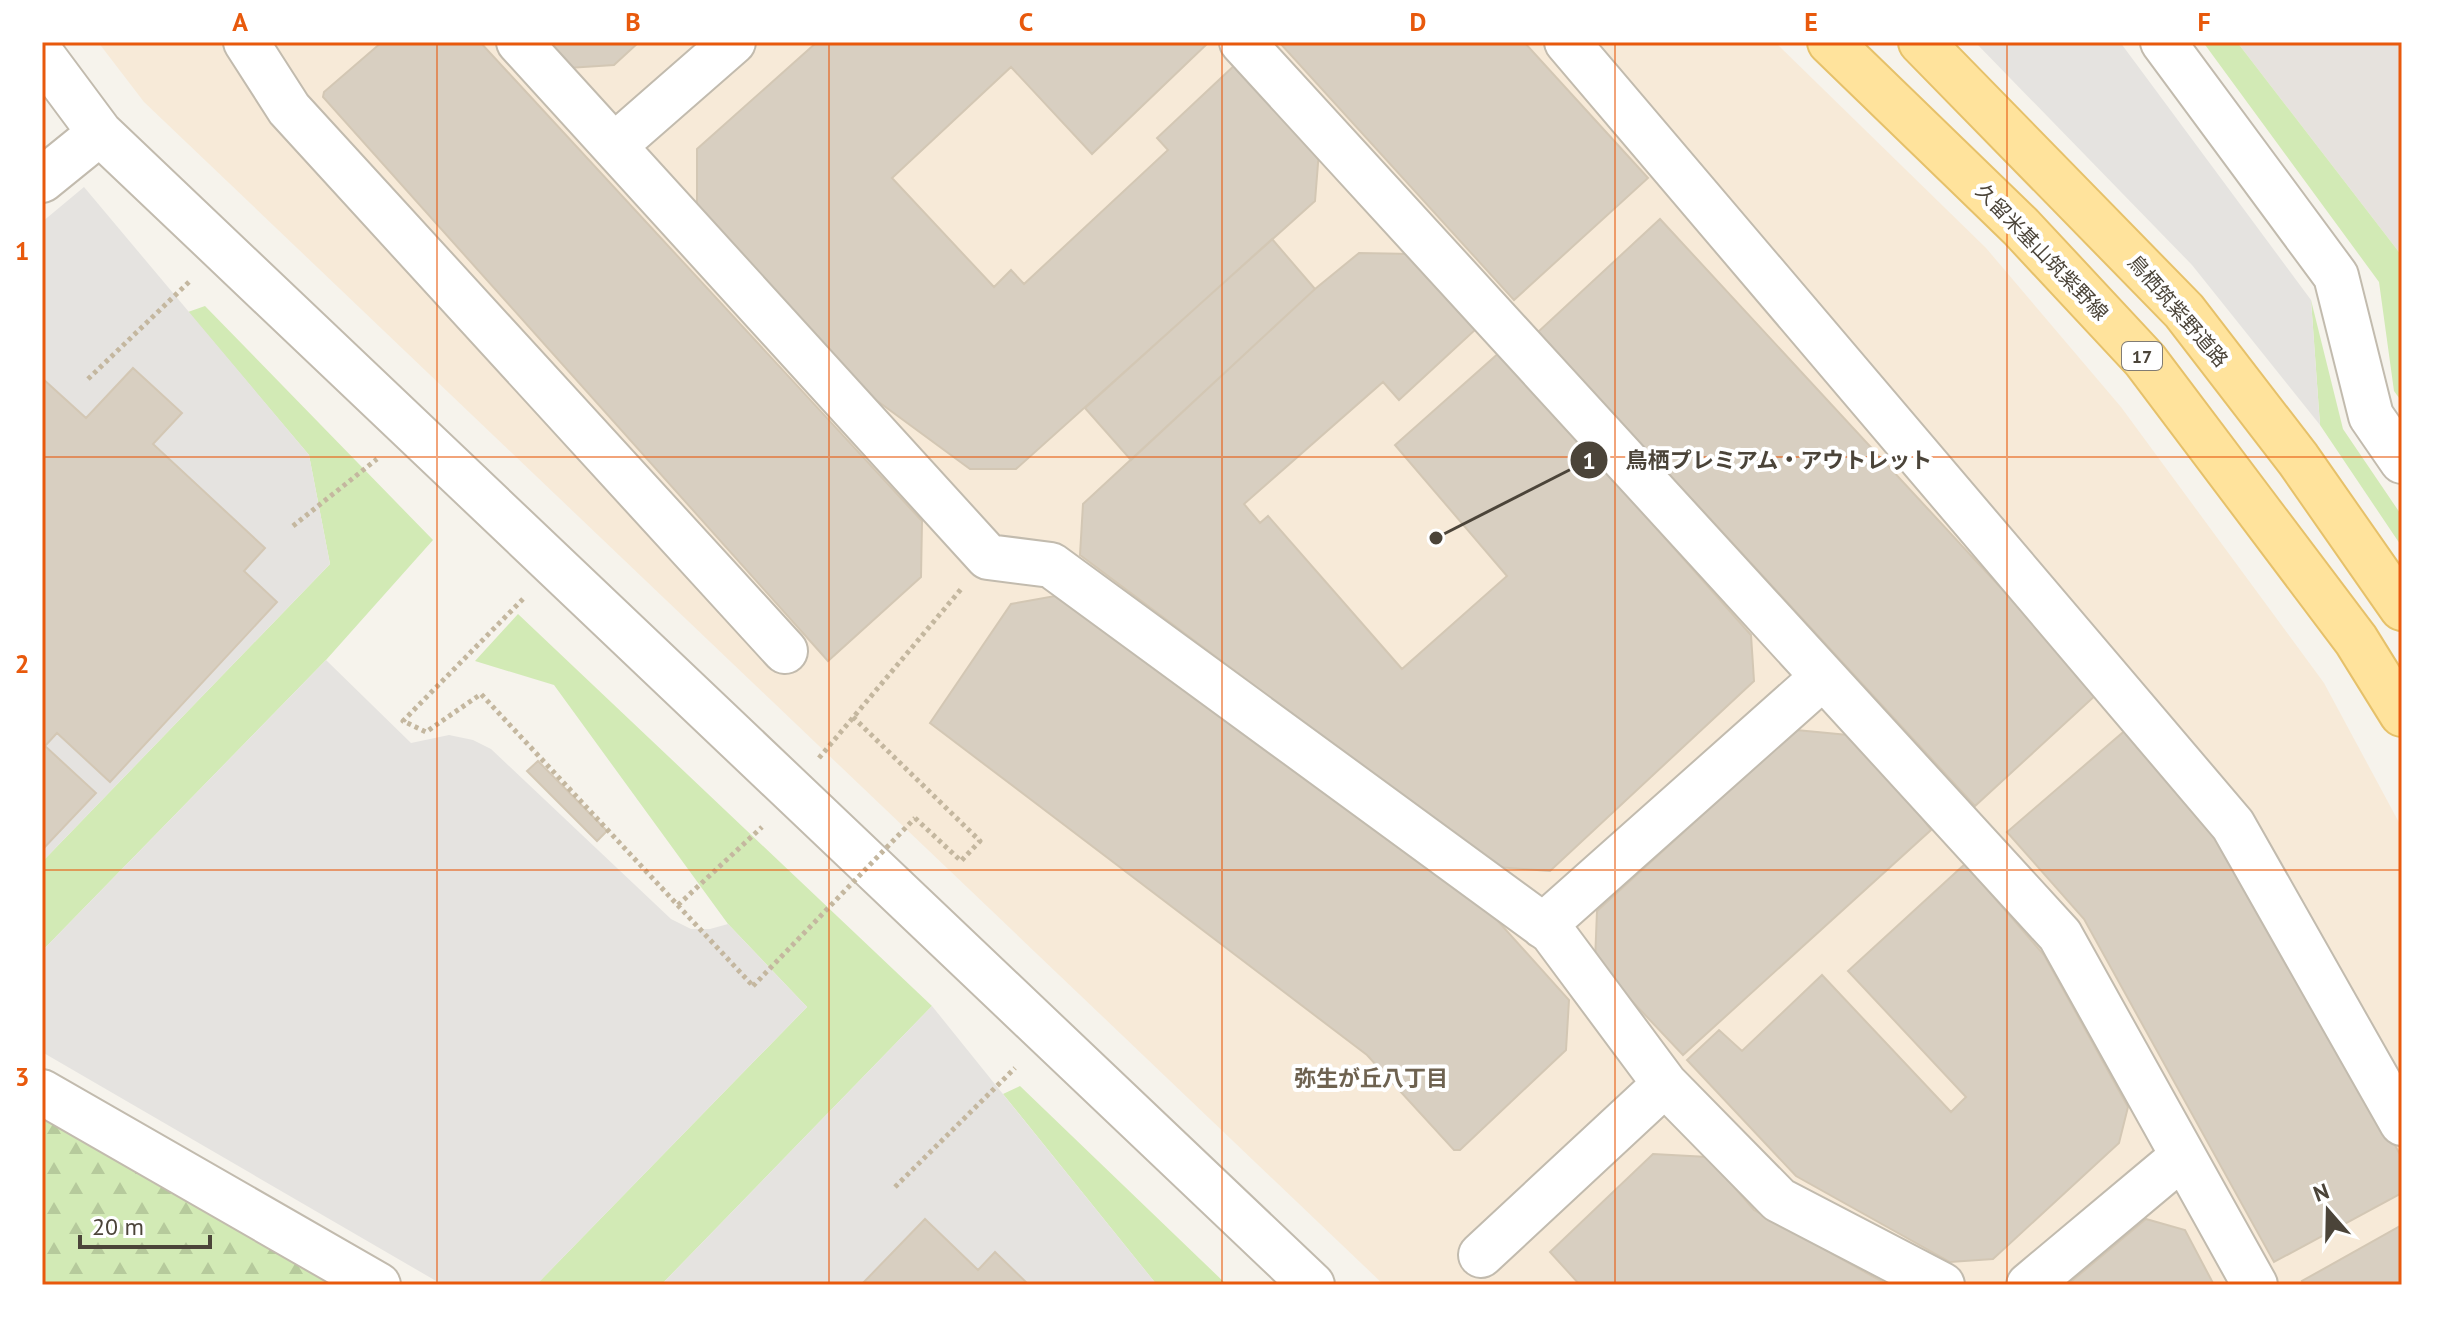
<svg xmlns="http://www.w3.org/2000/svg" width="2444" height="1327" font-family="'PT Sans','Noto Sans JP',sans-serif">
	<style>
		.commercial { fill: #f7ead8 }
		.industrial { fill: #e6e2dd }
		.green { fill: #d2eab5 }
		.forest { fill: url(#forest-firs) }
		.parking { fill: #e5e3e0 }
		.building { fill: #d8cfc1; stroke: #d3c7b4; stroke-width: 2 }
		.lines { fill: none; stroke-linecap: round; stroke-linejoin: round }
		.minor-casing { stroke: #c2bbae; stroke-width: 48 }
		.major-casing { stroke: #e6c16a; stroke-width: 48 }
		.path { stroke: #c4b79f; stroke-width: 5; stroke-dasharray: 4 4; stroke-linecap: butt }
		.minor { stroke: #fff; stroke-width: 44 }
		.major { stroke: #ffe39c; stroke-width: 44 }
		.path-bridge { stroke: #c4b79f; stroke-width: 5; stroke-dasharray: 4 4; stroke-linecap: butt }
		.grid { fill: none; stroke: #e8590c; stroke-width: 2; stroke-opacity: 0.55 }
		.labels { text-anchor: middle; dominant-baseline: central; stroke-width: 8; stroke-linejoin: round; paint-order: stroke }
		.shield { fill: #fff; stroke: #817c74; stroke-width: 2 }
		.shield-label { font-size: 18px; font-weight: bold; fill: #4b4439 }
		.street-label { font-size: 20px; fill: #4b4439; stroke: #fff }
		.neighbourhood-label { font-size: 22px; font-weight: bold; fill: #6e6250; stroke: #fff }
		.leader { fill: none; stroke: #4b4439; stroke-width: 3 }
		.callout-dot { fill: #4b4439; stroke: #fff; stroke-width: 3 }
		.mark-label { font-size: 24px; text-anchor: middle; font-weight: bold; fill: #fff }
		.callout-label { font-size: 22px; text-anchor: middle; font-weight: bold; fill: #4b4439; stroke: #fff; stroke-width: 8; stroke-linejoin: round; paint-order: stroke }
		.neatline { fill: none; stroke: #e8590c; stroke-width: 3 }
		.grid-label { font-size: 26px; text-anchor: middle; font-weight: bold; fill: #e8590c }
	</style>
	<defs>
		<pattern id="forest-firs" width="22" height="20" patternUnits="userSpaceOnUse" patternTransform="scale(2)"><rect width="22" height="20" fill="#d2eab5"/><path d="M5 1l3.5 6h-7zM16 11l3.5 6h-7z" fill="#b6ca9c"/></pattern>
	</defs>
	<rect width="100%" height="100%" fill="#f6f3ec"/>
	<path class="commercial" d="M98,42H1775L1986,248L2121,407L2324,683L2402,828V1285H1384L144,102Z"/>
	<path class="industrial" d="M2237,42H2402V256Z"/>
	<path class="green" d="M2203,42H2237L2402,256V402L2394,391L2379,282Z
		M2311,300L2343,429L2402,516V547L2320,425Z
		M205,306L433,540L326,660L42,951V862L330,564L309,455L188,312Z
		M518,614L932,1006L661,1285H536L807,1007L728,924L554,685L475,661Z
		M1020,1086L1227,1285H1157L1003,1094Z"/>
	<path class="forest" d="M42,1114L344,1285H42Z"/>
	<path class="parking" d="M1975,42H2120L2311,300L2320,425L2192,265Z
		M84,187L309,455L330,564L42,862V222Z
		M326,660L411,743L449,735L473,740L491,749L671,919L691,929H710L728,924L807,1007L536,1285H443L42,1052V951Z
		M932,1006L1157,1285H661Z"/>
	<path class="building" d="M382,42H480L922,521L921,577L828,661L323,97L324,92Z
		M544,42H639L614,65L568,68Z
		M817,42H1209L1092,154L1011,67L892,178L994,287L1011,270L1024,284L1168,150L1157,138L1237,63L1319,151L1315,201L1016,469H970L876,400L697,210V149Z
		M1279,42H1524L1648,178L1514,300Z
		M1660,219L2098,693L1975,806L1538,332Z
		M1272,239L1315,289L1131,460L1085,408Z
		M1359,253L1413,254L1476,329L1399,400L1383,382L1244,504L1260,523L1268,516L1402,669L1507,576L1395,445L1500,352L1751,635L1754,681L1550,871L1497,867L1080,555L1083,504L1315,289Z
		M133,368L182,413L153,444L265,548L244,571L277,602L110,782L57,733L45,746L96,793L42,850V378L86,418Z
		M1055,596L1487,909L1569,1000L1566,1050L1460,1150H1454L1367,1055L930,723L1011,604Z
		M2128,728L2220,826L2402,1158V1193L2274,1262L2084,919L2007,832Z
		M1796,730L1848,735L1906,797L1931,830L1683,1055L1595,962L1597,911Z
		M538,761L607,831L597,841L527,771Z
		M1965,864L2044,955L2128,1107L2119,1143L1993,1259L1950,1262L1796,1176L1687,1060L1719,1030L1742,1051L1822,975L1951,1112L1966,1097L1848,971Z
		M1653,1154L1708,1157L1754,1210L1888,1285H1580L1550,1252Z
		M925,1219L978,1270L995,1252L1029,1285H861Z
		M2146,1219L2185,1230L2214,1285H2067Z
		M2402,1225V1285H2304L2302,1281Z"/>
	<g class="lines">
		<defs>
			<path id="minor" d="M246,42L289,109L785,651
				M519,42L988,557L1051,565L1552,932L1665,1084L1779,1200L1942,1285
				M1242,42L2060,935L2255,1285
				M1567,42L2233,825L2402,1123
				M2163,42L2336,276L2371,416L2402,461
				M42,55L100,133L1312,1285
				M614,146L733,42
				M42,180L100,133
				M1543,926L1823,677
				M42,1092L378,1285
				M1481,1255L1665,1084
				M2029,1285L2183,1156"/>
			<path id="major" d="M1830,42L2021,227L2145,360L2356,640L2402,714
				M1921,42L2184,311L2298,459L2402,608"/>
		</defs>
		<use href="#minor" class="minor-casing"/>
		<use href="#major" class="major-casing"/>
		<path class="path" d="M88,379L190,281
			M293,526L377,459
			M523,599L403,721L426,732L481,694L753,986
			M853,717L980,841L961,861L915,818
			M819,758L962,588
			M678,905L762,827
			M895,1187L1015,1068"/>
		<use href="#minor" class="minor"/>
		<use href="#major" class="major"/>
		<path class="path-bridge" d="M753,986L915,818"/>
	</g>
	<path class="grid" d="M437,42V1285M829,42V1285M1222,42V1285M1615,42V1285M2007,42V1285M42,457H2402M42,870H2402"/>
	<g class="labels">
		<rect class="shield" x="2122" y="342" width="40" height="28" rx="6"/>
		<g class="shield-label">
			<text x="2142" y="356">17</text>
		</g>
		<g class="street-label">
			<text transform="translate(2042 252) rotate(46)">久留米基山筑紫野線</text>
			<text transform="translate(2178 311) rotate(49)">鳥栖筑紫野道路</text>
		</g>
		<g class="neighbourhood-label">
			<text x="1371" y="1078">弥生が丘八丁目</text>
		</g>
	</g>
	<path class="leader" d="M1436 538L1589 460"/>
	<g class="callout-dot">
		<circle cx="1436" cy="538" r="8"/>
		<circle cx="1589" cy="460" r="20"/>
	</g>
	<g class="mark-label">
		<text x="1589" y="469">1</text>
	</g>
	<g class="callout-label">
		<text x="1779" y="468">鳥栖プレミアム・アウトレット</text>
	</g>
	<rect width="2444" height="1327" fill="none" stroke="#ffffff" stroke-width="88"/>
	<g transform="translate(2328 1211) rotate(340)" stroke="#ffffff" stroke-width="6" paint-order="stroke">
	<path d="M0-6L14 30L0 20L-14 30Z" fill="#4b4439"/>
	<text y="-12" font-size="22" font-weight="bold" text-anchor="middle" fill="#4b4439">N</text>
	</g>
	<path d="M80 1235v12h130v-12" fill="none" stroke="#4b4439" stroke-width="4"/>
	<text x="92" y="1235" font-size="24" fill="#4b4439" stroke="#ffffff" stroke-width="6" paint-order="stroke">20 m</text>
	<rect x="44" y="44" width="2356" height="1239" class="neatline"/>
	<g class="grid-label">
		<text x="240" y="31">A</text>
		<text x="633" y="31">B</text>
		<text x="1026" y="31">C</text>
		<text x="1418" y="31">D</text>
		<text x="1811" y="31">E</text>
		<text x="2204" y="31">F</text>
		<text x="22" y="260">1</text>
		<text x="22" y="673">2</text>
		<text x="22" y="1086">3</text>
	</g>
</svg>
